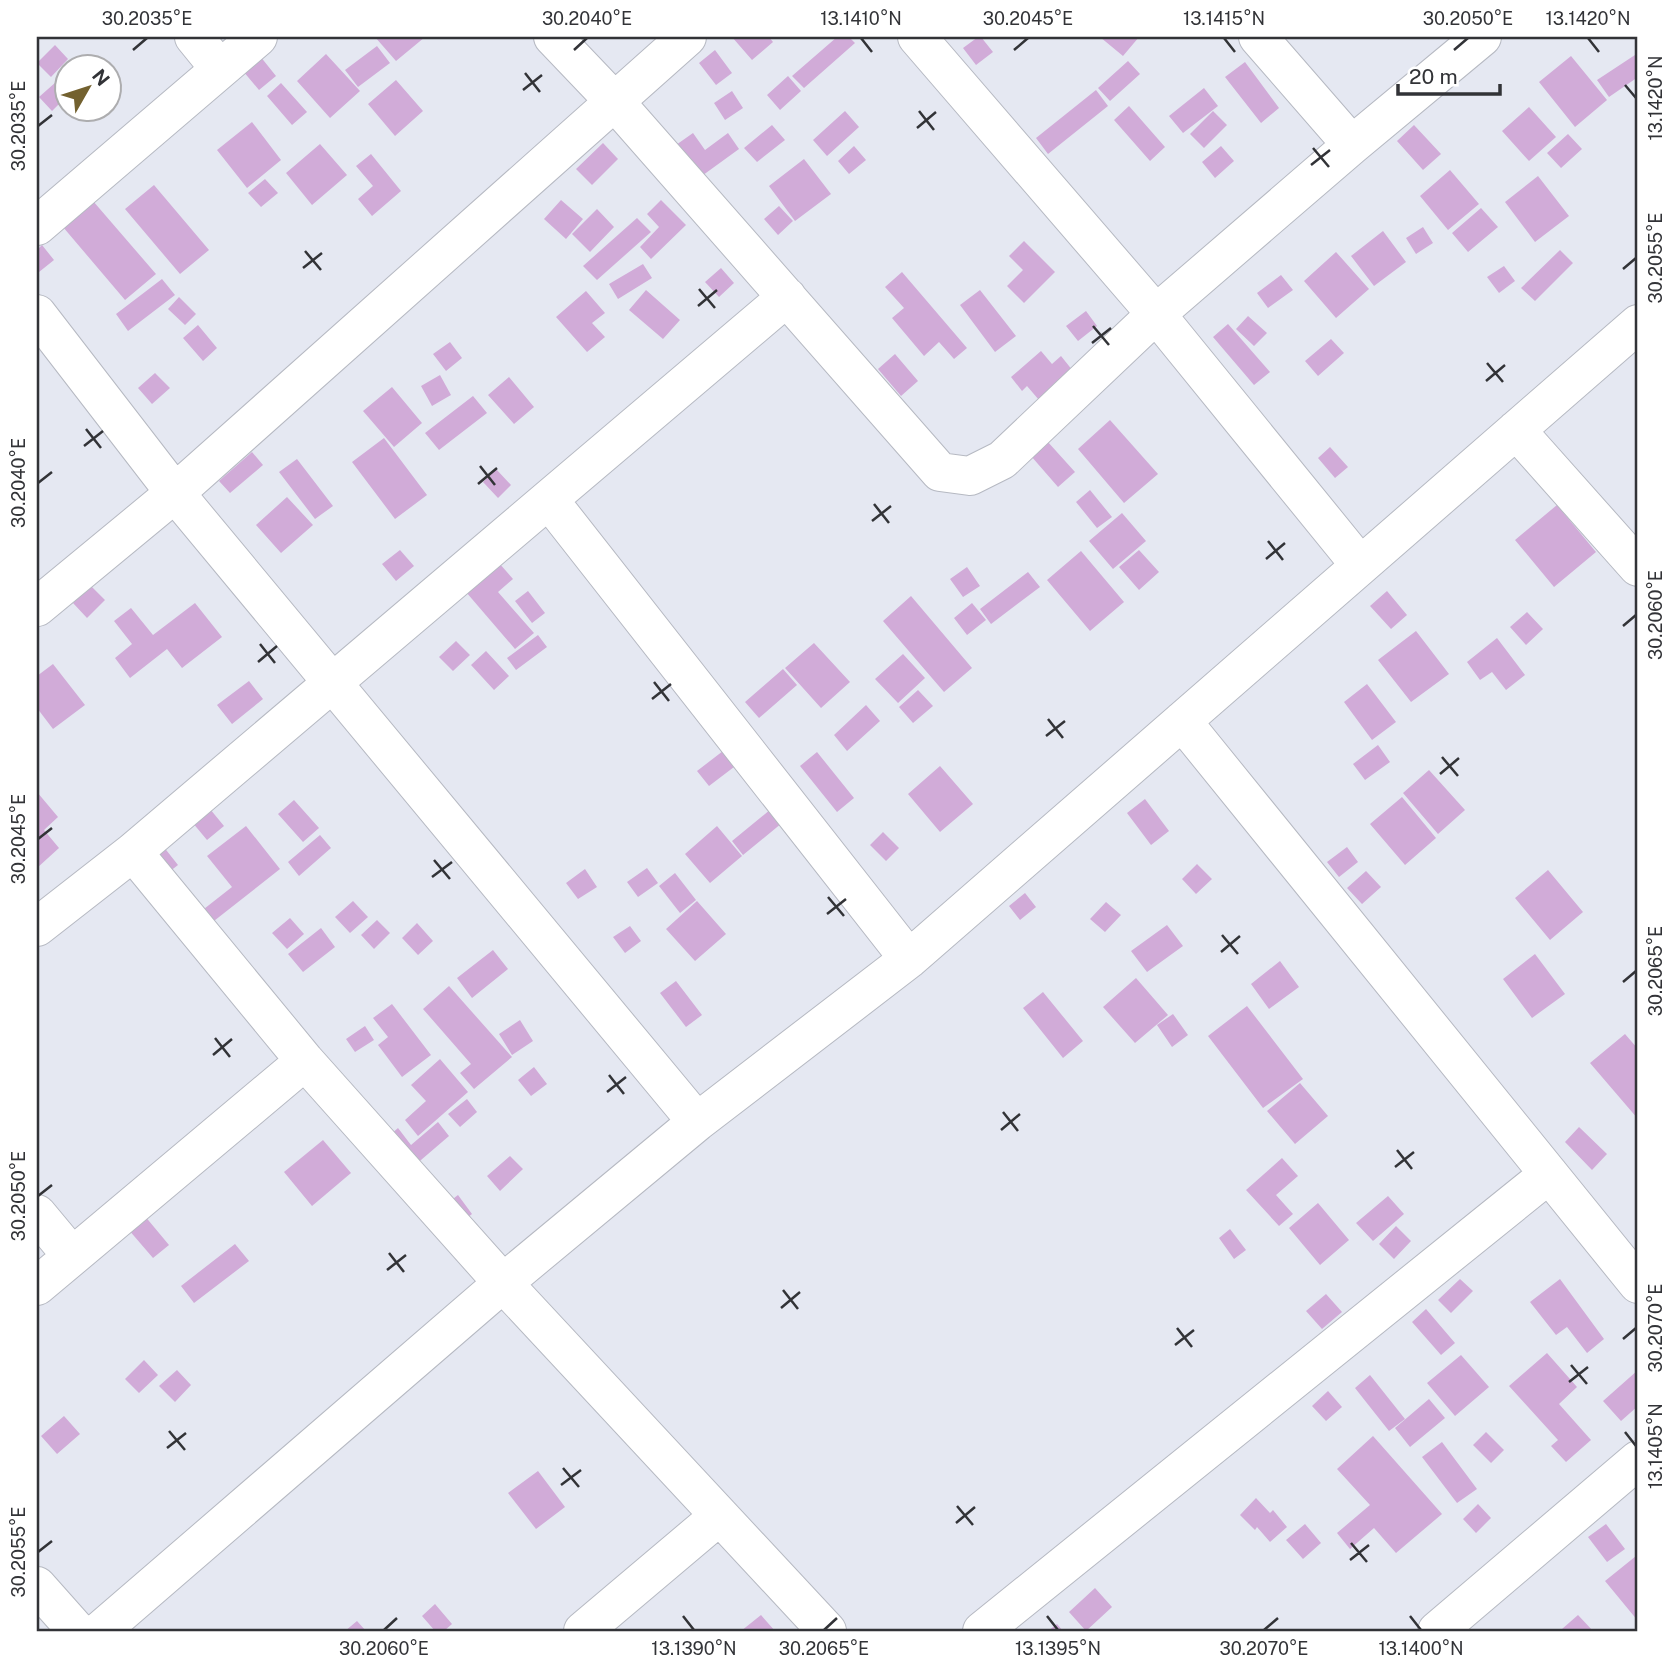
<svg xmlns="http://www.w3.org/2000/svg" width="1675" height="1668" font-family="'Public Sans',sans-serif">
	<style>
		.building { fill: #d1abd8 }
		.lines { fill: none; stroke-linecap: round; stroke-linejoin: round }
		.minor-casing { stroke: #b6b9c2; stroke-width: 40 }
		.minor { stroke: #fff; stroke-width: 38 }
		.ticks { fill: none; stroke: #323337; stroke-width: 2.5 }
		.neatline { fill: none; stroke: #323337; stroke-width: 2.5 }
		.ticks-label { font-size: 18px; text-anchor: middle; fill: #323337 }
	</style>
	<rect width="100%" height="100%" fill="#e5e8f2"/>
	<path class="building" d="M375,37H425L396,61Z
		M732,37H769L773,42L752,60Z
		M837,37H849L855,43L804,88L792,76Z
		M978,37H981L993,52L976,65L963,48Z
		M1100,37H1139L1123,56Z
		M55,45L68,59L51,77L37,63Z
		M377,46L390,63L358,87L345,70Z
		M715,50L732,73L716,85L699,63Z
		M1638,53V77L1609,97L1597,80Z
		M326,54L360,91L330,118L297,81Z
		M260,56L276,76L259,90L243,71Z
		M1571,56L1607,100L1575,127L1539,82Z
		M1128,61L1140,74L1110,101L1098,88Z
		M1245,62L1279,108L1261,123L1225,77Z
		M788,76L801,91L780,110L767,95Z
		M396,80L423,111L395,136L368,104Z
		M56,82L66,97L52,111L39,97Z
		M281,83L307,112L292,125L267,96Z
		M1204,88L1218,106L1183,133L1169,116Z
		M1096,90L1108,106L1048,154L1036,138Z
		M732,91L743,108L725,120L714,103Z
		M1129,106L1165,147L1150,161L1114,120Z
		M1529,107L1556,137L1529,161L1502,131Z
		M845,111L859,127L827,156L813,140Z
		M1213,111L1227,125L1204,148L1190,134Z
		M252,122L281,160L247,188L217,150Z
		M772,125L785,140L757,162L744,148Z
		M1414,125L1441,154L1423,170L1397,141Z
		M693,133L705,150L728,133L739,149L699,178L676,145Z
		M1568,134L1582,149L1561,168L1547,153Z
		M603,143L618,159L592,185L576,169Z
		M320,144L347,175L312,205L286,173Z
		M854,146L866,160L849,174L838,161Z
		M1221,146L1234,161L1215,178L1202,162Z
		M371,154L401,191L372,216L358,199L373,186L356,166Z
		M804,159L831,194L795,221L769,186Z
		M1450,170L1479,204L1448,230L1420,196Z
		M1538,176L1569,216L1535,242L1505,202Z
		M265,179L278,193L261,207L248,193Z
		M154,185L209,250L180,274L125,209Z
		M561,200L583,219L566,239L544,219Z
		M661,200L686,225L651,259L640,247L659,227L647,214Z
		M93,201L156,274L125,300L63,227Z
		M779,206L793,221L778,235L764,219Z
		M1481,208L1498,227L1468,252L1452,233Z
		M597,209L614,227L590,252L572,234Z
		M637,218L651,232L597,280L583,266Z
		M1423,227L1433,243L1416,254L1406,238Z
		M1383,231L1406,262L1374,286L1351,256Z
		M1024,241L1055,272L1024,303L1007,286L1023,270L1009,256Z
		M42,245L54,260L39,272L37,269V250Z
		M1560,250L1573,263L1535,301L1521,288Z
		M1336,252L1369,289L1336,318L1304,281Z
		M643,264L652,278L618,299L609,284Z
		M1504,266L1515,281L1499,293L1487,277Z
		M721,268L734,283L719,297L705,282Z
		M902,272L967,348L954,359L939,342L924,356L892,318L904,308L885,287Z
		M1281,275L1293,290L1268,308L1257,293Z
		M162,279L175,295L128,331L116,314Z
		M646,290L680,320L663,339L629,310Z
		M980,290L1016,336L995,352L960,305Z
		M586,291L605,313L592,323L605,337L587,352L556,317Z
		M179,297L196,314L185,325L168,309Z
		M1086,311L1097,326L1078,341L1066,326Z
		M1248,316L1267,333L1254,346L1236,329Z
		M1228,324L1270,372L1254,385L1213,337Z
		M198,325L217,348L203,361L183,338Z
		M1331,339L1344,353L1318,376L1305,361Z
		M450,342L462,358L446,371L433,354Z
		M1041,351L1052,364L1061,356L1073,371L1039,400L1027,386L1022,391L1011,377Z
		M895,354L918,381L901,396L878,369Z
		M155,373L170,388L152,404L138,388Z
		M440,375L451,395L432,406L421,386Z
		M509,377L534,407L514,424L488,395Z
		M392,387L422,423L394,447L363,411Z
		M473,396L487,413L439,450L425,433Z
		M1110,420L1158,474L1124,503L1078,449Z
		M384,438L427,495L395,519L352,462Z
		M1047,441L1075,472L1058,487L1031,456Z
		M1330,447L1348,467L1335,478L1318,458Z
		M252,452L263,465L230,493L219,481Z
		M297,459L333,506L315,519L279,472Z
		M496,469L511,485L498,498L483,482Z
		M1090,490L1112,517L1097,528L1076,502Z
		M287,497L313,525L281,553L256,525Z
		M1557,505L1596,552L1554,587L1515,540Z
		M1122,513L1146,541L1113,569L1089,541Z
		M400,550L414,566L396,581L382,564Z
		M1139,550L1159,572L1139,590L1119,567Z
		M1081,551L1124,602L1090,631L1047,580Z
		M499,563L513,579L498,592L534,633L515,649L466,592Z
		M967,567L980,586L963,597L950,579Z
		M1028,572L1040,587L991,624L980,609Z
		M91,586L105,600L87,618L73,603Z
		M528,591L545,613L532,623L515,601Z
		M1387,591L1407,615L1391,629L1370,606Z
		M911,596L972,668L944,692L883,621Z
		M195,603L222,637L182,668L167,649L130,678L115,658L132,644L114,621L131,608L153,635Z
		M972,603L986,620L967,635L954,618Z
		M1527,612L1543,629L1526,645L1510,627Z
		M1416,631L1449,674L1411,702L1378,660Z
		M538,635L547,647L516,670L507,658Z
		M1497,638L1525,675L1506,690L1492,672L1480,680L1467,662Z
		M456,641L470,655L453,671L439,657Z
		M814,643L850,682L821,708L785,668Z
		M486,651L509,676L494,690L471,665Z
		M903,654L925,678L898,703L875,679Z
		M53,664L85,705L53,729L37,708V676Z
		M783,669L797,685L759,718L745,702Z
		M249,681L263,699L232,724L217,705Z
		M1367,684L1396,722L1372,740L1344,702Z
		M918,690L933,706L913,723L899,707Z
		M866,705L880,721L847,751L834,735Z
		M1378,745L1390,762L1365,780L1353,764Z
		M723,751L734,767L709,786L697,771Z
		M817,752L854,798L837,812L800,766Z
		M940,766L973,804L940,832L908,794Z
		M1429,770L1465,810L1438,834L1403,793Z
		M37,792L58,817L44,830L59,848L37,868Z
		M1402,797L1436,838L1405,865L1370,824Z
		M1145,799L1169,831L1151,845L1127,813Z
		M294,800L319,828L303,842L278,814Z
		M210,809L224,826L207,840L192,822Z
		M771,809L782,823L743,855L732,841Z
		M246,826L280,869L205,928L195,916L232,887L207,856Z
		M717,826L742,856L710,883L685,854Z
		M883,832L899,848L886,861L870,845Z
		M320,835L331,848L299,876L288,862Z
		M163,846L178,865L160,879L146,859Z
		M1347,847L1358,862L1339,877L1327,862Z
		M1197,864L1212,879L1196,894L1182,879Z
		M647,868L658,883L638,897L627,882Z
		M585,869L597,887L578,899L566,883Z
		M1548,870L1583,912L1550,940L1515,898Z
		M1366,871L1381,887L1362,904L1347,888Z
		M675,873L696,900L680,913L659,886Z
		M1025,893L1036,907L1020,920L1009,906Z
		M353,901L368,917L350,933L335,917Z
		M697,901L726,934L695,961L666,929Z
		M1106,902L1121,915L1105,932L1090,919Z
		M290,918L304,934L287,949L272,933Z
		M377,920L390,933L374,949L361,935Z
		M417,923L433,941L418,955L402,938Z
		M1167,925L1183,946L1147,972L1131,951Z
		M630,926L641,941L625,953L613,937Z
		M321,928L335,947L303,972L288,954Z
		M493,950L508,969L472,998L457,978Z
		M1535,954L1565,994L1532,1018L1503,979Z
		M1280,961L1299,987L1269,1009L1251,984Z
		M1136,978L1168,1015L1135,1043L1103,1007Z
		M676,981L702,1015L686,1027L660,993Z
		M449,986L512,1057L474,1089L460,1073L471,1064L423,1009Z
		M1043,992L1083,1041L1063,1058L1023,1008Z
		M392,1004L431,1055L402,1077L378,1045L388,1037L373,1018Z
		M1247,1006L1303,1079L1263,1108L1208,1036Z
		M1173,1014L1188,1035L1172,1047L1157,1025Z
		M520,1020L533,1041L512,1055L499,1034Z
		M365,1026L374,1040L355,1052L346,1039Z
		M1625,1034L1638,1049V1119L1590,1063Z
		M440,1059L468,1092L418,1136L405,1120L426,1101L411,1085Z
		M534,1067L547,1084L531,1096L518,1080Z
		M1300,1083L1328,1116L1295,1144L1267,1111Z
		M467,1099L477,1112L460,1127L448,1114Z
		M438,1122L449,1136L407,1172L382,1142L398,1128L411,1145Z
		M1579,1127L1607,1154L1592,1170L1565,1142Z
		M323,1140L351,1173L312,1206L284,1172Z
		M510,1156L523,1169L500,1191L487,1176Z
		M1282,1158L1298,1176L1276,1195L1293,1214L1279,1226L1246,1190Z
		M458,1195L472,1214L455,1227L440,1209Z
		M1388,1196L1404,1214L1373,1241L1356,1223Z
		M1318,1203L1349,1240L1320,1265L1289,1228Z
		M144,1215L169,1245L153,1258L128,1229Z
		M1396,1226L1411,1241L1394,1259L1379,1244Z
		M1230,1229L1246,1250L1234,1259L1219,1238Z
		M235,1244L249,1261L194,1303L181,1286Z
		M1460,1279L1473,1291L1451,1313L1438,1300Z
		M1560,1279L1604,1339L1587,1353L1567,1327L1556,1335L1530,1302Z
		M1326,1294L1342,1312L1322,1329L1306,1311Z
		M1426,1309L1455,1343L1441,1355L1412,1322Z
		M1547,1353L1577,1387L1559,1404L1591,1440L1566,1462L1551,1446L1558,1440L1509,1386Z
		M1461,1355L1489,1387L1455,1416L1427,1383Z
		M144,1360L158,1375L139,1393L125,1379Z
		M177,1370L191,1385L175,1402L159,1386Z
		M1638,1370V1406L1621,1421L1603,1401Z
		M1370,1375L1405,1419L1389,1431L1355,1388Z
		M1328,1391L1342,1407L1326,1421L1312,1406Z
		M1429,1399L1445,1418L1410,1447L1395,1428Z
		M64,1416L80,1434L57,1454L41,1436Z
		M1486,1432L1504,1450L1491,1463L1473,1445Z
		M1373,1436L1442,1514L1396,1553L1374,1528L1350,1549L1337,1533L1370,1505L1337,1469Z
		M1442,1442L1477,1489L1457,1503L1422,1457Z
		M538,1471L565,1507L536,1529L508,1493Z
		M1256,1498L1270,1513L1273,1510L1287,1527L1270,1542L1257,1527L1255,1530L1240,1515Z
		M1478,1504L1491,1518L1476,1533L1463,1519Z
		M1305,1524L1321,1543L1303,1559L1286,1540Z
		M1606,1524L1625,1549L1607,1562L1588,1537Z
		M1636,1556L1638,1559V1621L1605,1581Z
		M1095,1588L1112,1607L1086,1631L1069,1612Z
		M435,1604L452,1624L444,1631H435L422,1616Z
		M761,1615L775,1631H741Z
		M1578,1615L1593,1631H1563L1562,1629Z
		M357,1621L366,1631H345Z
		M1057,1624L1063,1631H1048Z"/>
	<g class="lines">
		<defs>
			<path id="minor" d="M194,37L220,69
				M553,37L615,102L940,472L970,476L1002,460L1156,314L1352,145L1482,37
				M917,37L1156,314L1360,565
				M1258,37L1352,145
				M37,226L258,37
				M37,314L175,493L697,1122
				M1516,430L1638,567
				M549,500L909,959
				M37,607L175,493L687,37
				M1182,721L1638,1284
				M133,852L305,1061L503,1283L827,1631
				M37,927L133,852L787,297
				M37,1214L72,1256
				M37,1286L305,1061
				M37,1586L77,1631
				M100,1631L503,1283L697,1122L909,959L1638,324
				M583,1631L718,1517
				M982,1631L1549,1174
				M1437,1631L1638,1460"/>
		</defs>
		<use href="#minor" class="minor-casing"/>
		<use href="#minor" class="minor"/>
	</g>
	<path class="ticks" d="M861,38L872,52M1224,38L1235,52M1588,38L1599,52M133,50L147,38M574,50L587,38M1014,50L1028,38M1454,50L1468,38M525,73L540,92M1625,85L1636,98M523,90L542,75M919,111L934,130M38,126L52,115M917,128L936,112M1313,148L1329,167M1311,165L1330,150M305,251L321,270M303,268L322,253M1623,269L1636,258M699,289L715,308M698,306L717,290M1093,326L1109,345M1092,343L1111,328M1487,363L1503,382M1486,381L1505,365M86,429L101,448M84,446L103,431M480,466L495,485M38,483L52,472M478,484L497,468M874,504L889,523M872,521L891,506M1268,541L1283,560M1266,559L1285,543M1623,626L1636,615M260,644L275,663M258,662L277,646M654,682L669,701M652,699L671,684M1048,719L1063,738M1046,736L1065,721M1442,757L1458,776M1440,774L1459,758M38,839L52,828M434,860L450,879M432,877L452,862M828,897L844,916M827,914L846,899M1222,935L1238,954M1221,952L1240,936M1623,982L1636,971M215,1038L230,1057M213,1055L232,1039M609,1075L624,1094M607,1092L626,1077M1003,1112L1018,1131M1001,1130L1020,1114M1397,1150L1412,1169M1395,1167L1414,1152M38,1196L52,1185M389,1253L404,1272M387,1270L406,1255M783,1290L798,1309M781,1308L800,1292M1177,1328L1192,1347M1623,1339L1636,1328M1175,1345L1194,1330M1571,1365L1587,1384M1569,1382L1588,1367M169,1431L185,1450M1625,1432L1636,1446M167,1448L186,1433M563,1468L579,1487M561,1485L581,1470M957,1506L973,1525M956,1523L975,1507M1351,1543L1367,1562M38,1552L52,1541M1350,1560L1369,1545M683,1616L694,1630M1047,1616L1058,1630M1410,1616L1421,1630M384,1630L397,1618M824,1630L837,1618M1264,1630L1278,1618"/>
	<rect width="1675" height="1668" fill="none" stroke="#ffffff" stroke-width="77"/>
	<g transform="translate(88 88) rotate(51)"><circle r="33" fill="#ffffff" stroke="#adadaf" stroke-width="2"/>
	<path d="M0-5L12 26L0 18L-12 26Z" fill="#73612f"/>
	<text y="-10" font-size="19" font-weight="bold" text-anchor="middle" fill="#323337">N</text>
	</g>
	<path d="M1398 84v10h102v-10" fill="none" stroke="#323337" stroke-width="3.5"/>
	<text x="1409" y="84" font-size="21" fill="#323337" stroke="#ffffff" stroke-width="5" paint-order="stroke">20 m</text>
	<rect x="38" y="38" width="1598" height="1592" class="neatline"/>
	<g class="ticks-label">
		<text x="147" y="25">30.2035°E</text>
		<text x="587" y="25">30.2040°E</text>
		<text x="861" y="25">13.1410°N</text>
		<text x="1028" y="25">30.2045°E</text>
		<text x="1224" y="25">13.1415°N</text>
		<text x="1468" y="25">30.2050°E</text>
		<text x="1588" y="25">13.1420°N</text>
		<text transform="translate(1656 98) rotate(-90)" y="6">13.1420°N</text>
		<text transform="translate(19 126) rotate(-90)" y="6">30.2035°E</text>
		<text transform="translate(1656 258) rotate(-90)" y="6">30.2055°E</text>
		<text transform="translate(19 483) rotate(-90)" y="6">30.2040°E</text>
		<text transform="translate(1656 615) rotate(-90)" y="6">30.2060°E</text>
		<text transform="translate(19 839) rotate(-90)" y="6">30.2045°E</text>
		<text transform="translate(1656 971) rotate(-90)" y="6">30.2065°E</text>
		<text transform="translate(19 1196) rotate(-90)" y="6">30.2050°E</text>
		<text transform="translate(1656 1328) rotate(-90)" y="6">30.2070°E</text>
		<text transform="translate(1656 1446) rotate(-90)" y="6">13.1405°N</text>
		<text transform="translate(19 1552) rotate(-90)" y="6">30.2055°E</text>
		<text x="384" y="1655">30.2060°E</text>
		<text x="694" y="1655">13.1390°N</text>
		<text x="824" y="1655">30.2065°E</text>
		<text x="1058" y="1655">13.1395°N</text>
		<text x="1264" y="1655">30.2070°E</text>
		<text x="1421" y="1655">13.1400°N</text>
	</g>
</svg>
